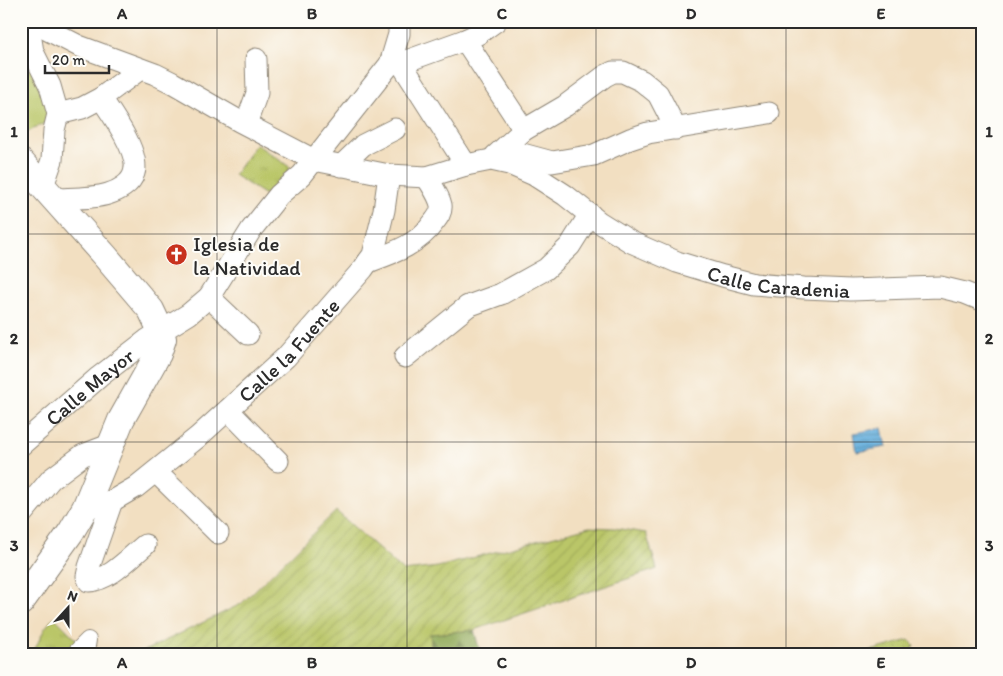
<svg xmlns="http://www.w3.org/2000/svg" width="1003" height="676" font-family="Itim,sans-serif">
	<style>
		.grass { fill: url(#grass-dots); stroke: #72784a }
		.forest { fill: url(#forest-firs); stroke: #5f6b44 }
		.park { fill: url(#park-tufts); stroke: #72784a }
		.garden { fill: url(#garden-furrows); stroke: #72784a }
		.pitch { fill: #bac668; stroke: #72784a }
		.water { fill: url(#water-rules); stroke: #486d84 }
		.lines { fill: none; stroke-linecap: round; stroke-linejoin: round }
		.pedestrian-casing { stroke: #8e8576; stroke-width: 18 }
		.minor-casing { stroke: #8e8576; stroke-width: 23 }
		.tertiary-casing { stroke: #8e8576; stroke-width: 28 }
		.pedestrian { stroke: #fff; stroke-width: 16 }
		.minor { stroke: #fff; stroke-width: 21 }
		.tertiary { stroke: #fff; stroke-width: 26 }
		.grid { fill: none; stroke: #2b2b2b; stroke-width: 1; stroke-opacity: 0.55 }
		.labels { text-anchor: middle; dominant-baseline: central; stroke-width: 4; stroke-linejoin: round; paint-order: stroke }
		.poi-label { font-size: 21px; fill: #2b2b2b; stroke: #fdfcf7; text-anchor: start }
		.street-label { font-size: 21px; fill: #2b2b2b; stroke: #fdfcf7 }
		.neatline { fill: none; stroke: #2b2b2b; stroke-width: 2 }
		.grid-label { font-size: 16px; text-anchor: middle; font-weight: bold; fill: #2b2b2b }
	</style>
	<defs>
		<pattern id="grass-dots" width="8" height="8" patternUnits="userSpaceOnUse" patternTransform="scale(1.25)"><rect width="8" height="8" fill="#bac668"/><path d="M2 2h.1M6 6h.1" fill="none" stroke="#a0aa5a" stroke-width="1.8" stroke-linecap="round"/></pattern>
		<pattern id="forest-firs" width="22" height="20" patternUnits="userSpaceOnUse" patternTransform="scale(1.25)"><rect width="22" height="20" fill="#93ab5c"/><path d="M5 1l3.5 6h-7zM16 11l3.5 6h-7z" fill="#788b4c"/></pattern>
		<pattern id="park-tufts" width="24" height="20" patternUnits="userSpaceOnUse" patternTransform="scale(1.25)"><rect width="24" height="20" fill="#bac668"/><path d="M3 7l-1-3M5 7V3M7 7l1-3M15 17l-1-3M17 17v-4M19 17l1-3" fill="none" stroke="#a0aa5a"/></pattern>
		<pattern id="garden-furrows" width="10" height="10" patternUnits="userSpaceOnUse" patternTransform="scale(1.25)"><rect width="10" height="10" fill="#bac668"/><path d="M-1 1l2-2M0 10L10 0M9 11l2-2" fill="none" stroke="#a0aa5a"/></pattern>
		<pattern id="water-rules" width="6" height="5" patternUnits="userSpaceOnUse" patternTransform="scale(1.25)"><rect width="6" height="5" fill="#65afdd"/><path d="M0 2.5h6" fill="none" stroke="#538fb3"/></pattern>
	</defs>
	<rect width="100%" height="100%" fill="#fdfcf7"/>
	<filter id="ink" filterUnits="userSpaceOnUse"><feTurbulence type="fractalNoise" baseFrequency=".02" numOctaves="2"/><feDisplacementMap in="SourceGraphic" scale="10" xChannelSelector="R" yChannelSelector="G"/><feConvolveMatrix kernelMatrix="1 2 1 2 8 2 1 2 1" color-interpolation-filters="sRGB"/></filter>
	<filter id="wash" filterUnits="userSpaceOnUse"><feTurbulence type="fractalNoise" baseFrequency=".0096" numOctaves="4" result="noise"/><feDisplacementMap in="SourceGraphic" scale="20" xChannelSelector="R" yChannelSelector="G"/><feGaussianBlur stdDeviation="1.12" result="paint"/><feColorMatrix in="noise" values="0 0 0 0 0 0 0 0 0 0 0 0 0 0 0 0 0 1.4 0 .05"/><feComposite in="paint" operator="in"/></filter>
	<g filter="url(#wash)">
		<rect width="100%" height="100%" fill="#f2dfc1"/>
		<path class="grass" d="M909,640L915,646L904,655H857Z"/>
		<path class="forest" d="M474,630L479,648L486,655H429L432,653L430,634Z"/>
		<path class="park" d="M256,144L291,168L265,195L234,175Z
			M54,617L83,646L73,655H32L45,628Z"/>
		<path class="garden" d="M336,511L403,571L438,567L589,527L614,528L646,533L657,569L474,630L430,634L432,654L429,655H359L356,653L351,655H136L241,604Z"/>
		<path class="pitch" d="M21,43L47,96L50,120L28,132L21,120Z"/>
		<path class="water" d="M882,428L886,447L857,452L854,433Z"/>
	</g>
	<g filter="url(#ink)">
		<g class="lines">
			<defs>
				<path id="pedestrian" d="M73,655L88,640L86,652L87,655"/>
				<g id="minor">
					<path d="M28,21L33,52L50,86L58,114L54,130L52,160L43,186"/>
					<path id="s1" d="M30,21L79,46L155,74L173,83L239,121L314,160L389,175L427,177L466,165L491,160L509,164L534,175L565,195L599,222L631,242L677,262L723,276L754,284L804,288L851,290L940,287L965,293L982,300"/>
					<path d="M465,40L524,130"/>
					<path d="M401,63L466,165"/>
					<path d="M390,64L401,63L465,40L478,34L496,21"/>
					<path d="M58,114L82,108L101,98L140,69"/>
					<path d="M246,124L257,93L256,59"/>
					<path d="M495,156L524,130L565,106L605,76L613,72H623L642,81L658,94L676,129"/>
					<path d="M494,159L503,154L515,152L552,162L594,155L630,139L648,133L769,113"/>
					<path d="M341,166L363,145L395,129"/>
					<path d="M55,199C72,198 92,199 108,194C118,191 131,184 134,173C141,154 111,113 101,98"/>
					<path d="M368,262C393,253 418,245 434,222C438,217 442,212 441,205C439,195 431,185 427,177"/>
					<path d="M209,297L248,334"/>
					<path d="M405,357L468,306L501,294L546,269L570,246L590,214"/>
					<path d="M228,410L278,461"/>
					<path id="s2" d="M21,445L99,377L147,340L189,314L209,297L251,230L279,195L302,175L390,64L399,34V21"/>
					<path d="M156,472L218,533"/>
					<path d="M112,501L89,567L87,576L89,581C110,580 129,558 145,545"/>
					<path id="s3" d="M85,508L112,501L136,487L198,437L286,357L363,269L373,255L384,210L389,175"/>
					<path d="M21,515L51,479L83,455L112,444"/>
				</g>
				<path id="tertiary" d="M21,162L105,256L151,310L159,327L163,339L158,354L121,420L85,508L71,532L21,602"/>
			</defs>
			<use href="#pedestrian" class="pedestrian-casing"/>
			<use href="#minor" class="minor-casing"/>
			<use href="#tertiary" class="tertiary-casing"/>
			<use href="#pedestrian" class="pedestrian"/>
			<use href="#minor" class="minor"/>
			<use href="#tertiary" class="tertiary"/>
		</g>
	</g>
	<path class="grid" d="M217,21V655M407,21V655M596,21V655M786,21V655M21,234H982M21,442H982"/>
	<defs>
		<symbol id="church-disc" viewBox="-11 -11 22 22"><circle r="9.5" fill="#c8321e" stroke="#fdfcf7"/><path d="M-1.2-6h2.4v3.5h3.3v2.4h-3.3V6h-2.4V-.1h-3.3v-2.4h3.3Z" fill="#fff"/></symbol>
	</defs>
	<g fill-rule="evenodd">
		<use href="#church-disc" x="164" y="242" width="25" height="25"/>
	</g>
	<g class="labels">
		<g class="poi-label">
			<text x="193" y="243">Iglesia de<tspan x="193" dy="24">la Natividad</tspan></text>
		</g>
		<g class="street-label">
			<text stroke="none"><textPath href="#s1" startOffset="816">Calle Caradenia</textPath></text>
			<text stroke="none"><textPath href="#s3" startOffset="261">Calle la Fuente</textPath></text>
			<text stroke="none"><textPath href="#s2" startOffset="90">Calle Mayor</textPath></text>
		</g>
	</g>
	<rect width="1003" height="676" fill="none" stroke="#fdfcf7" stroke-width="55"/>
	<g transform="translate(68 608) rotate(21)" stroke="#fdfcf7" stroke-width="4" paint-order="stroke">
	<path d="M0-4L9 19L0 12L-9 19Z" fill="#2b2b2b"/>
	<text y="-8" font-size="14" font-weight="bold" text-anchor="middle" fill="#2b2b2b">N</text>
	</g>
	<path d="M45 65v8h64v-8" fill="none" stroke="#2b2b2b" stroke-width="2.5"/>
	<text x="52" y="65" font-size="15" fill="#2b2b2b" stroke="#fdfcf7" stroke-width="4" paint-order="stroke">20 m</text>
	<rect x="28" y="28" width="948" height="620" class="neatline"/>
	<g class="grid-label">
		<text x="122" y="19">A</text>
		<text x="312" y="19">B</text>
		<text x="502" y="19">C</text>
		<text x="691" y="19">D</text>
		<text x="881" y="19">E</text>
		<text x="14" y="137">1</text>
		<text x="989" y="137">1</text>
		<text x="14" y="344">2</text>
		<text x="989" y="344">2</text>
		<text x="14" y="551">3</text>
		<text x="989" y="551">3</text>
		<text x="122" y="668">A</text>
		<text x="312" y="668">B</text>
		<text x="502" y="668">C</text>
		<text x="691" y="668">D</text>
		<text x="881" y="668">E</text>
	</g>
</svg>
